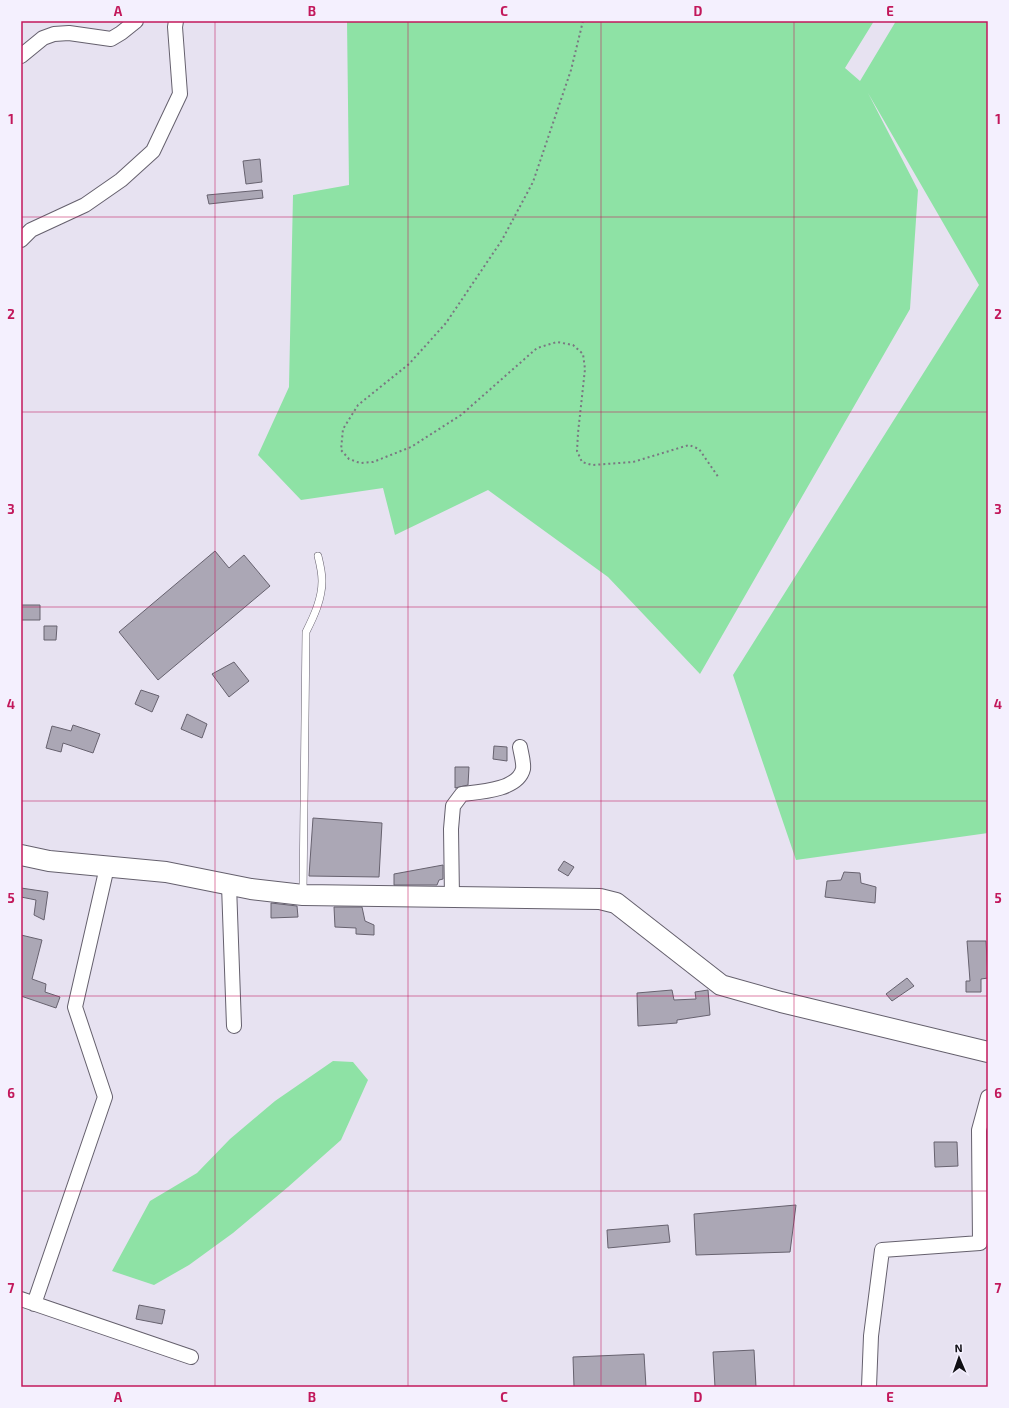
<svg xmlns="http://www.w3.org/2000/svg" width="1009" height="1408" font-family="'Exo 2',sans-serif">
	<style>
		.green { fill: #8ee2a5 }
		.building { fill: #aba7b5; stroke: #67626f }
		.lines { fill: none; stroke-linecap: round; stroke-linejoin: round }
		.lane-casing { stroke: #65606d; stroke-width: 8 }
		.street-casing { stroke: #65606d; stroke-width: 16 }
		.secondary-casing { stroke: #65606d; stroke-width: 22 }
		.path { stroke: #7a7781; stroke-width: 2; stroke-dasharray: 2 3; stroke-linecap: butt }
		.lane { stroke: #fff; stroke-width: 7 }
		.street { stroke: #fff; stroke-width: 14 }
		.secondary { stroke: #fff; stroke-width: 20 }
		.grid { fill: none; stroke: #c2185b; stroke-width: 1; stroke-opacity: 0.55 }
		.neatline { fill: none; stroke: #c2185b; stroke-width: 1.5 }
		.grid-label { font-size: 13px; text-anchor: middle; font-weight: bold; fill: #c2185b }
	</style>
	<rect width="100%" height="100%" fill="#e7e2f1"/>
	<path class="green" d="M347,21H874L845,68L860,81L896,21H988V833L796,860L733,675L979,285L868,93L918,190L910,309L700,674L608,577L488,490L395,535L383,488L301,500L258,455L289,387L293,195L349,185Z
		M333,1061L353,1062L368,1080L341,1140L288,1187L233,1233L189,1265L154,1285L112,1271L150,1201L197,1173L230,1139L275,1101Z"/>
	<path class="building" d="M260,159L262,182L246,184L243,161Z
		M262,190L263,198L209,204L207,195Z
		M215,551L229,568L244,555L270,586L158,680L119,632Z
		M21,605H40V620H21Z
		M44,626H57L56,640H44Z
		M234,662L249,681L229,697L212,674Z
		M141,690L159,696L152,712L135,704Z
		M187,714L207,724L202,738L181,729Z
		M73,725L100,734L93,753L63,743L61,752L46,748L52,726L71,731Z
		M494,746L507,747V761L493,759Z
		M455,767H469L468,785L455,788Z
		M313,818L382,823L379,877L309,876Z
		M564,861L574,867L568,876L558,870Z
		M443,865V879L439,880L437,885H394V874Z
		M844,872L860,873L861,883L876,887L875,903L825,897L827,881L841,880Z
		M21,888L48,892L44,920L34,915L36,900L21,897Z
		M271,903L297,906L298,917L271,918Z
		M334,907H362L365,921L374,925V935L356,934V928L335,927Z
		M21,935L42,940L32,979L46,984L45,992L60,997L56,1008L21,996Z
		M967,941H986L988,978L981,979V992H966V981H970Z
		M907,978L914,986L892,1001L886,994Z
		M672,990L674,1000L696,999L695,992L708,990L710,1015L677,1020V1023L638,1026L637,993Z
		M934,1142H957L958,1166L935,1167Z
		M796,1205L790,1252L696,1255L694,1214Z
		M668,1225L670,1242L608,1248L607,1230Z
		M139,1305L165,1310L162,1324L136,1319Z
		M754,1350L756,1387H715L713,1352Z
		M644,1354L646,1387H574L573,1357Z"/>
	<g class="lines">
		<defs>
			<path id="lane" d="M303,893L306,632C314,616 322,599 322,581C322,573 320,564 318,556"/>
			<path id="street" d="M21,56L43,38L54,34L69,33L111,39L121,33L136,21
				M21,240L31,230L85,205L121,180L153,151L180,94L175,27L176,21
				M229,885L234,1026
				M452,897L451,829L453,806L462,794C480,792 518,790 523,769C524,763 521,753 520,747
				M21,1299L191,1357
				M34,1304L105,1097L75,1007L107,867
				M869,1387L871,1336L882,1250L980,1243L979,1130L988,1097"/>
			<path id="secondary" d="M21,855L49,861L166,872L251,889L303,895L600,899L616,903L721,985L781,1002L988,1052"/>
		</defs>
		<use href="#lane" class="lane-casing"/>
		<use href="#street" class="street-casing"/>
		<use href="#secondary" class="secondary-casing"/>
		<path class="path" d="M583,21L571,70L533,182L502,240L446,323L409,364L358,405L343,429L341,450L349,459L360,463L373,462L411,447L461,415L537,348L557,342L573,345L583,354L585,369L578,433L577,451L582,462L592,465L633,462L689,445L699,449L719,478"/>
		<use href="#lane" class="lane"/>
		<use href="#street" class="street"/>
		<use href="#secondary" class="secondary"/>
	</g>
	<path class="grid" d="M215,21V1387M408,21V1387M601,21V1387M794,21V1387M21,217H988M21,412H988M21,607H988M21,801H988M21,996H988M21,1191H988"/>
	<rect width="1009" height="1408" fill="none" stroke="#f4f0fe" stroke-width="44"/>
	<g transform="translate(959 1358) rotate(358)" stroke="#f4f0fe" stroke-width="3" paint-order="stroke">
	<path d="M0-3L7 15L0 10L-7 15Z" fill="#100f14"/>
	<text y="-6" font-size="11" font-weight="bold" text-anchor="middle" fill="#100f14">N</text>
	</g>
	<rect x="22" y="22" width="965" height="1364" class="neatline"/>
	<g class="grid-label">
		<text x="118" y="16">A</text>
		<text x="312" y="16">B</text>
		<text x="504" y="16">C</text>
		<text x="698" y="16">D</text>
		<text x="890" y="16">E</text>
		<text x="11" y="124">1</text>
		<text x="998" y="124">1</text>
		<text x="11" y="319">2</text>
		<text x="998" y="319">2</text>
		<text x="11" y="514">3</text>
		<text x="998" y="514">3</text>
		<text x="11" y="709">4</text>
		<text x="998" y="709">4</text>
		<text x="11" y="903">5</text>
		<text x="998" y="903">5</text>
		<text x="11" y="1098">6</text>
		<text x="998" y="1098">6</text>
		<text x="11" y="1293">7</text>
		<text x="998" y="1293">7</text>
		<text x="118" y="1402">A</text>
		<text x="312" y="1402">B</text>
		<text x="504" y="1402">C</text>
		<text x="698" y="1402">D</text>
		<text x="890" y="1402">E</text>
	</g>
</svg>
